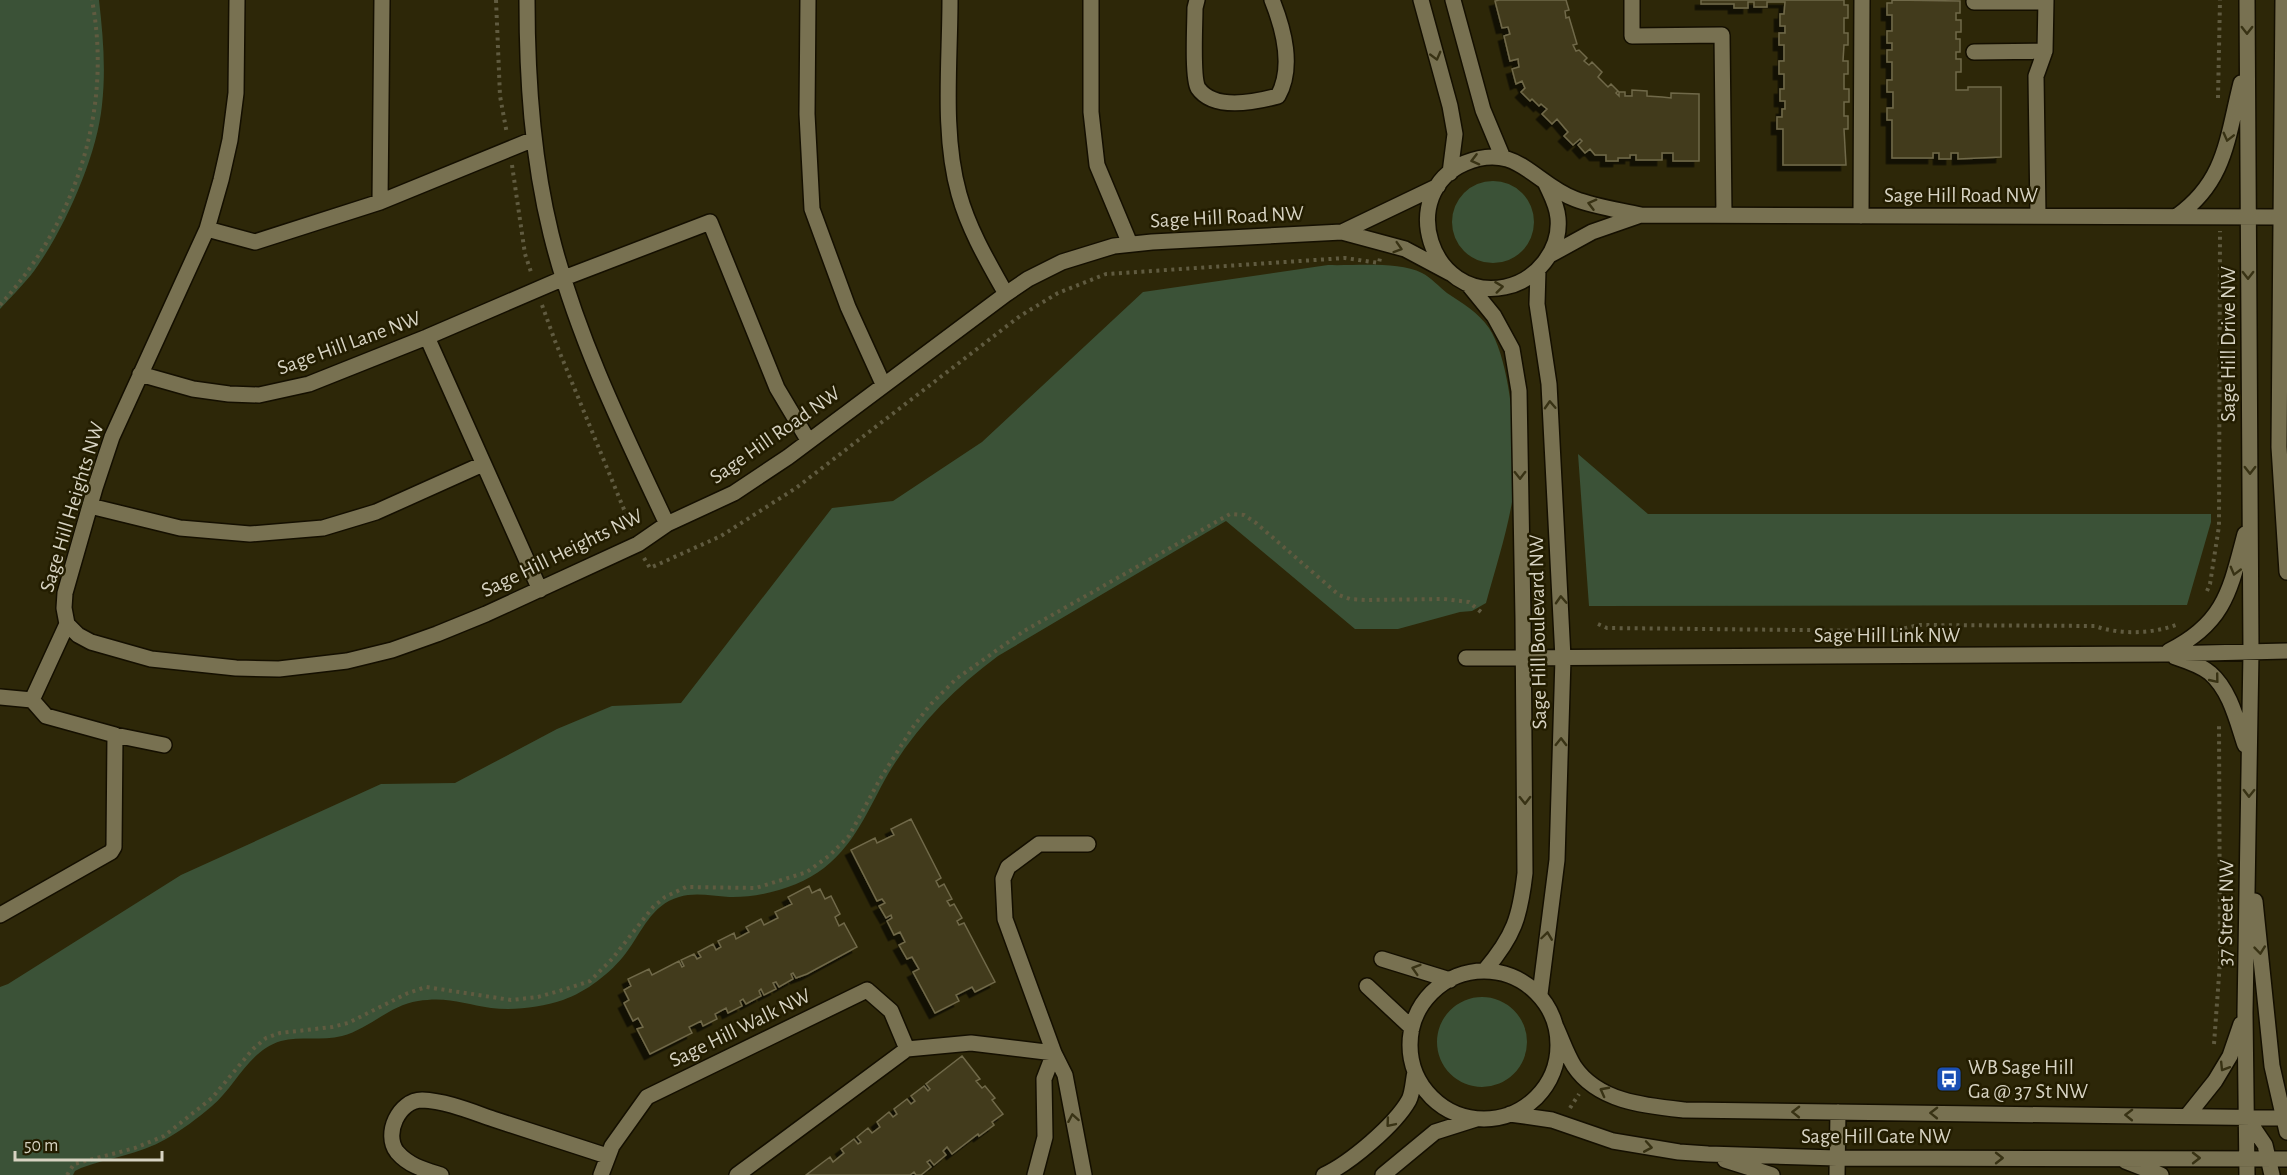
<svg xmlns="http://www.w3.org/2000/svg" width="2287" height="1175" font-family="'Alegreya Sans',sans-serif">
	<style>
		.green { fill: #3b5237 }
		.building { fill: #423b1d; stroke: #706949; stroke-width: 1.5; filter: url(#shadow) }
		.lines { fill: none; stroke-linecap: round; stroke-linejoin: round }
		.minor-casing { stroke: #140f00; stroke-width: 18 }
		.path { stroke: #605b40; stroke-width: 4; stroke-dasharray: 3 4.5; stroke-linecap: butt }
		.minor { stroke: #787151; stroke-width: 15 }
		.oneway { stroke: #383214 }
		.labels { text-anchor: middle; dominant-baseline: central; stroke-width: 5; stroke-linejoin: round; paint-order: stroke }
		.street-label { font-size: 21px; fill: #d7d3c2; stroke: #231d00 }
		.poi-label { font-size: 21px; fill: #d7d3c2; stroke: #231d00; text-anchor: start }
	</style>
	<defs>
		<filter id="shadow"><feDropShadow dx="-5.5" dy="5.5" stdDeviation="0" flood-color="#0009"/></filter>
	</defs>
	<rect width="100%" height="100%" fill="#2d2708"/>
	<path class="green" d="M0,0H99C103,35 106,69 102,105C97,157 63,233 31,275C21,287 10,298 0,309Z
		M1452 222a41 41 0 1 1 82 0a41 41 0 1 1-82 0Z
		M1328,265C1355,266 1398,261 1422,273C1432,278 1439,287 1447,293C1462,303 1478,312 1489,328C1512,362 1519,460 1512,502C1506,536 1495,570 1486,603L1472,611L1460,612L1398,629H1355L1226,521L998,656C956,687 921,722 893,766C871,801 859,841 824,868C800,887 760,898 729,897C712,896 695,892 679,897C651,905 642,932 626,953C611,973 586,992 563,1000C541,1007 515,1011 491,1008C465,1004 447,996 418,1001C390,1005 369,1029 342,1036C322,1041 300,1036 281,1041C248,1051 236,1086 212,1106C198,1118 182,1130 166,1139C140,1154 108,1158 81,1168L75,1171L73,1175H0V987L8,984L181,875L381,784L455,783L557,729L612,706L681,703L832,508L893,501L982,442L1143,292Z
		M1578,454L1648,514H2211V522L2187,605L1589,606Z
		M1437 1042a45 45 0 1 1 90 0a45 45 0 1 1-90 0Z"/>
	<path class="building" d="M1499,0H1566L1569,10L1565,11L1566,18L1569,17L1577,44L1573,45L1576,51L1579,50L1587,58L1584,61L1589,65L1592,62L1602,72L1598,77L1608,87L1611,84L1618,91L1616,93L1619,96V92H1625V96H1632V90L1647,91V96L1662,97L1671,98V93L1699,94V161H1673V153H1662V160H1636V155H1630V158H1618V161H1606V155H1595L1590,149L1585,153L1578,145L1582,141L1580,139L1573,145L1564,136L1568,132L1557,119L1552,124L1542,114L1547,109L1541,104L1539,106L1532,99L1530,101L1521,92L1525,88L1522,81L1516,84L1512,69L1519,67L1518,59L1510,61L1504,36L1510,34L1508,27L1502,28L1495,1Z
		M1701,0H1844V5H1848V18H1844V33H1848V45H1844L1843,61H1848V74H1844V89H1849V102H1844V116H1848V129H1844L1846,165H1783V129H1777V117H1782V109H1785V101H1780V89H1784V74H1779V61H1784V45H1779V33H1785V26H1780V14H1784L1785,2H1767V7H1754V2H1748V8H1734V4H1701Z
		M1892,0L1960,1V13H1956V20H1961V32H1956V39H1960V52H1956V59H1961V72H1956V90H1968V87H2001V157L1958,159V153H1951V159H1939V153H1933V158H1892V120H1887V108H1893V92H1887V80H1892V62H1887V50H1892V43H1887V31H1892V15H1887V3H1892Z
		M911,819L941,878L936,881L939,887L944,884L952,899L947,901L950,906L954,904L962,918L957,921L959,925L964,923L995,982L975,992L972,987L956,995L959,1001L935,1013L913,972L919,969L912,957L907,959L899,945L905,942L900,932L894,935L887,921L892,918L891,915L886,918L879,906L885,903L882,899L877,901L851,850L875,838L877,843L894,835L891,829Z
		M809,886L812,893L820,889L825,899L831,896L840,914L835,917L839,926L844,923L857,947L807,974L796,978L793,973L791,974L793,979L779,987L776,982L773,983L776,989L764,995L761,989L759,991L761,996L746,1004L743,999L740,1001L742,1006L728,1013L726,1008L715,1014L717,1019L703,1026L701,1021L689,1027L692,1033L650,1054L637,1029L643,1027L638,1018L633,1021L624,1003L629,1000L624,990L631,986L628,979L649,969L652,975L679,961L682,967L684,966L681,960L694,954L697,959L701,957L698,952L713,944L716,950L721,947L718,941L734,933L736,939L749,932L746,927L761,919L764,925L778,918L775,912L792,904L788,897Z
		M962,1056L980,1079L976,1081L982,1088L985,1086L995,1098L992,1100L1003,1114L992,1122L994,1125L979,1136L978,1134L952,1154L947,1147L943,1151L946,1155L934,1165L930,1160L927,1162L931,1167L921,1175H916L914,1172L910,1175H806L830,1157L833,1162L844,1153L841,1149L854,1139L858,1144L861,1142L857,1137L868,1128L872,1133L880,1127L877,1122L889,1112L893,1117L897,1114L894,1109L907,1099L911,1104L915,1101L911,1096L924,1086L928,1091L930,1089L926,1084Z"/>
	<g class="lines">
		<defs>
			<path id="minor" d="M237,0L236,93L230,140L221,180L207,229L112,437L95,488L65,593L64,608L67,624L78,635L91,642L151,659L236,668L279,669L347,661L392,650L437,634L486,614L638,544L667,524L734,493L788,457L1006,294L1028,279L1062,262L1114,246L1152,242L1342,232L1405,249L1450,273
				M527,0C527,79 532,157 551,234C576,335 623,431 667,524
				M808,0L807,114L812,209L848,307L883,384
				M950,0C950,62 942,134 959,194C969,230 988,262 1006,294
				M1091,0V112L1097,165L1130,244
				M1197,0L1195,8C1195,23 1192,77 1198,88C1214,111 1256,102 1278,96C1294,67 1284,30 1272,0
				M1421,0L1450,106L1455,134L1450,173
				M1453,0L1483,110L1503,158
				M1632,0V36L1722,35L1724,215
				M2283,0L2279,447L2287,572
				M1974,2H2046
				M1974,52L2045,51
				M1546,184C1551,195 1557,205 1558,218C1561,250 1536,281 1505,287C1430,302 1396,193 1465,163C1517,141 1534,184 1575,199C1596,207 1619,210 1641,215L2281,217
				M380,202L382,0
				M1861,216L1862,0
				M2038,216L2036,76L2045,51L2046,0
				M2177,216C2226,181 2227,138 2241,83
				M207,229L255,242L380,202L534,139
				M1342,232L1438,186
				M1550,255L1592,232L1638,216
				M1538,270L1537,304L1549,384L1563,658L1557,860L1540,994
				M1468,284L1494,316L1512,349L1519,391L1523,618L1525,873C1520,917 1514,936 1485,970
				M427,337L540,590
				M140,374L193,389L229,394L259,395L309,384L427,337L564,278L710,222L777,388L808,440
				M90,506L180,528L250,534L323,528L376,512L483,464
				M2169,651C2225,623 2230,590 2245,534
				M2175,657C2187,661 2200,665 2210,673C2230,690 2237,721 2245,745
				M1466,658L2164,654L2287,651
				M0,697L32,700L46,716L115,735L164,745
				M32,700L67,624
				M2255,901L2272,1066L2287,1132
				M0,915L111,852L114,847L115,735
				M1382,959L1450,980
				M1410 1045a74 74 0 1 1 148 0a74 74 0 1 1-148 0Z
				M1367,986L1412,1028
				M1556,1027C1562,1040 1567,1055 1574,1066C1598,1102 1646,1106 1685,1110L2287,1118
				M907,1049L971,1043L1054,1053
				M1510,1114L1552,1120L1613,1141L1679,1152L1708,1154L1837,1158L2287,1159
				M2187,1116L2215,1081L2230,1056L2241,1024
				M2246,1117L2265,1145L2272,1175
				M1725,1160L1772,1175
				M2125,1161L2161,1175
				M441,1175C425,1170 409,1166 397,1152C383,1134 399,1100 422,1100C446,1101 470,1111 493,1119C531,1131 569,1144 607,1156
				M601,1175L612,1146L647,1097L867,990L891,1011L907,1049L737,1175
				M1035,1175L1045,1137L1044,1079L1054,1053
				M1084,1175L1065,1075L1054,1053L1005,919L1003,879L1008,867L1039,844H1088
				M1324,1175C1350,1163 1395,1125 1409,1100C1413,1092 1413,1080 1415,1072
				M1383,1175L1435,1132L1476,1119
				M1837,1175L1838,1112
				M2247,1175L2245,1013L2251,652L2247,0"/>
		</defs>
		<use href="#minor" class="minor-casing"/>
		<path class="path" d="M496,0L500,96L507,134
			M2218,98L2220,0
			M512,165L525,254L532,275
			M0,305C75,223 113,111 92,0
			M542,305L555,341L632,529
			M644,558L650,568L721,536L796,488L1020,316L1058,293L1106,274L1345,258L1379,263L1380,258
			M2207,591L2210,584L2219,526L2220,231
			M1598,624L1607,628L1894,631L1918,625L2095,626C2120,635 2154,634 2178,624
			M2214,1044L2220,962L2219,722
			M1570,1108L1579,1094
			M67,1175L74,1164L135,1148L164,1136L212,1098L253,1049L266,1038L280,1033L332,1027L348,1023L408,993L426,987L511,1000L538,997L566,989L590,981L612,959L653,907L665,897L686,887L756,888L807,872L830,855L849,836L880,779L913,727L930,705L956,679L1024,631L1230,514L1244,515L1256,523L1339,595L1350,599L1365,600L1444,599L1469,602L1481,612"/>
		<use href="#minor" class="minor"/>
	</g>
	<defs><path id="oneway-chevron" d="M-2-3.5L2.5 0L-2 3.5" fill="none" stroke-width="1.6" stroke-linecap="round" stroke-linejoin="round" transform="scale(1.5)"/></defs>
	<g class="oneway">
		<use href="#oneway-chevron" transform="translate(2247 30) rotate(90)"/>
		<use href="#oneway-chevron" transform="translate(1436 56) rotate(75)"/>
		<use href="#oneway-chevron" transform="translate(2228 137) rotate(104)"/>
		<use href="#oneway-chevron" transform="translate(1475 160) rotate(166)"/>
		<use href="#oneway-chevron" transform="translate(1592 204) rotate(-165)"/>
		<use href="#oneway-chevron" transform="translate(1398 248) rotate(17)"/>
		<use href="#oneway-chevron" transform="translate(2248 275) rotate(90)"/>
		<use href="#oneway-chevron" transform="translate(1499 287) rotate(-7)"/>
		<use href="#oneway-chevron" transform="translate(1550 405) rotate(-93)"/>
		<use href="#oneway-chevron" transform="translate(2250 470) rotate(90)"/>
		<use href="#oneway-chevron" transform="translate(1520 475) rotate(89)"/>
		<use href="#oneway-chevron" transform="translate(2235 571) rotate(105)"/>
		<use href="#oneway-chevron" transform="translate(1561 600) rotate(-93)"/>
		<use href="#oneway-chevron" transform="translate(2215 679) rotate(51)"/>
		<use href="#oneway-chevron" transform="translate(1561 742) rotate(-89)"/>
		<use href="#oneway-chevron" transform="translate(2249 793) rotate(91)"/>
		<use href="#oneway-chevron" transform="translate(1525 800) rotate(89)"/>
		<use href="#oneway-chevron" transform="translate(1547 936) rotate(-82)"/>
		<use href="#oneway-chevron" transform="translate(2260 950) rotate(84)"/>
		<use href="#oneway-chevron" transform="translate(1416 969) rotate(-163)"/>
		<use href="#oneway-chevron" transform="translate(2224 1067) rotate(122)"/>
		<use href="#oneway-chevron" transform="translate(1604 1091) rotate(-152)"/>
		<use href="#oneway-chevron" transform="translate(1796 1112) rotate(-179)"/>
		<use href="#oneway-chevron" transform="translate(1934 1113) rotate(-179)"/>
		<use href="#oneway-chevron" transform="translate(2129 1115) rotate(-179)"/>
		<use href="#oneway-chevron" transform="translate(1073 1118) rotate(-100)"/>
		<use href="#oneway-chevron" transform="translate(1390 1123) rotate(130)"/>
		<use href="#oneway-chevron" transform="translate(1648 1147) rotate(10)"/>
		<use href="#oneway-chevron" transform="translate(1999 1158)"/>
		<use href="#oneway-chevron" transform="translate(2196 1158)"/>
	</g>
	<defs>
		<symbol id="bus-square" viewBox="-11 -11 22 22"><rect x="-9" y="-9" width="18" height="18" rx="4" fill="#1a4fb4" stroke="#231d00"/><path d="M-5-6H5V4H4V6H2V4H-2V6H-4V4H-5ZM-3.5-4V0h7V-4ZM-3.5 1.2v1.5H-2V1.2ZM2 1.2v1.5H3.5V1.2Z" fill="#fff"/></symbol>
	</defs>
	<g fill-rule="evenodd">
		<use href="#bus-square" x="1934" y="1064" width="30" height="30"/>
	</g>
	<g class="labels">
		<g class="street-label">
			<text x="1961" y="195">Sage Hill Road NW</text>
			<text transform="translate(1227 217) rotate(-3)">Sage Hill Road NW</text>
			<text transform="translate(349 343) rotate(-20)">Sage Hill Lane NW</text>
			<text transform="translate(2228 344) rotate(-90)">Sage Hill Drive NW</text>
			<text transform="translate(775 435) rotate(-35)">Sage Hill Road NW</text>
			<text transform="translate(72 507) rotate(-73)">Sage Hill Heights NW</text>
			<text transform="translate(562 553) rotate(-26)">Sage Hill Heights NW</text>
			<text transform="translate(1538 632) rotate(-91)">Sage Hill Boulevard NW</text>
			<text x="1887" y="635">Sage Hill Link NW</text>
			<text transform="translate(2226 913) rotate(-89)">37 Street NW</text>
			<text transform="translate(740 1028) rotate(-26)">Sage Hill Walk NW</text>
			<text x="1876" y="1136">Sage Hill Gate NW</text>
		</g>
		<g class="poi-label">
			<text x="1968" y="1067">WB Sage Hill<tspan x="1968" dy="24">Ga @ 37 St NW</tspan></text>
		</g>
	</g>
	<path d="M15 1151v9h147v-9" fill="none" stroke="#d7d3c2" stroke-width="3"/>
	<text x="24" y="1151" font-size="18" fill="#d7d3c2" stroke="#231d00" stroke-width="4.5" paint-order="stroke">50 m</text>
</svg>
